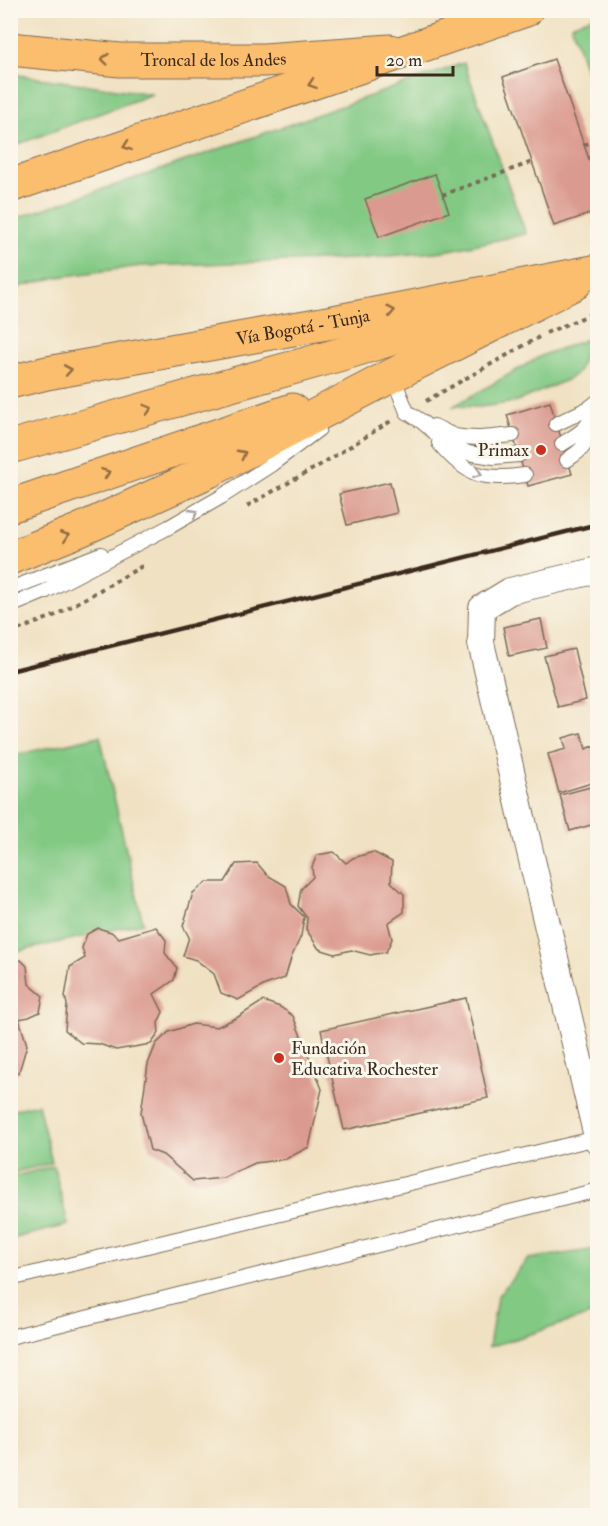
<svg xmlns="http://www.w3.org/2000/svg" width="608" height="1526" font-family="'IM FELL Double Pica',serif">
	<style>
		.green { fill: #82c984; stroke: #5e7a51; stroke-width: 1.5 }
		.building { fill: #db9a8f }
		.lines { fill: none; stroke-linecap: round; stroke-linejoin: round }
		.service-casing { stroke: #7a6a57; stroke-width: 16 }
		.minor-casing { stroke: #7a6a57; stroke-width: 28 }
		.primary-casing { stroke: #7a6a57; stroke-width: 35 }
		.trunk-casing { stroke: #7a6a57; stroke-width: 35 }
		.path { stroke: #7a6a57; stroke-width: 4; stroke-dasharray: 4.5 4.5; stroke-linecap: butt }
		.service { stroke: #fff; stroke-width: 14 }
		.minor { stroke: #fff; stroke-width: 26 }
		.primary { stroke: #fbbd6e; stroke-width: 33 }
		.trunk { stroke: #fbbd6e; stroke-width: 33 }
		.rail { stroke: #3b2a1e; stroke-width: 4.5 }
		.oneway { stroke: #916c42 }
		.oneway2 { stroke: #a79f9a }
		.poi-dot { fill: #c8321e; stroke: #fbf7ec; stroke-width: 2 }
		.labels { text-anchor: middle; dominant-baseline: central; stroke-width: 6; stroke-linejoin: round; paint-order: stroke }
		.street-label { font-size: 18px; fill: #3b2a1e; stroke: #fbf7ec }
		.poi-label { font-size: 18px; fill: #3b2a1e; stroke: #fbf7ec; text-anchor: end }
	</style>
	<rect width="100%" height="100%" fill="#fbf7ec"/>
	<filter id="ink" filterUnits="userSpaceOnUse"><feTurbulence type="fractalNoise" baseFrequency=".0167" numOctaves="2"/><feDisplacementMap in="SourceGraphic" scale="12" xChannelSelector="R" yChannelSelector="G"/><feConvolveMatrix kernelMatrix="1 2 1 2 8 2 1 2 1" color-interpolation-filters="sRGB"/></filter>
	<filter id="wash" filterUnits="userSpaceOnUse"><feTurbulence type="fractalNoise" baseFrequency=".008" numOctaves="4" result="noise"/><feDisplacementMap in="SourceGraphic" scale="24" xChannelSelector="R" yChannelSelector="G"/><feGaussianBlur stdDeviation="1.35" result="paint"/><feColorMatrix in="noise" values="0 0 0 0 0 0 0 0 0 0 0 0 0 0 0 0 0 1.4 0 .05"/><feComposite in="paint" operator="in"/></filter>
	<g filter="url(#wash)">
		<rect width="100%" height="100%" fill="#f0e1c2"/>
		<path class="green" d="M597,15H598L597,102L571,25Z
			M464,63L526,234L445,251L354,259L141,266L58,277L11,289L10,220L148,174Z
			M11,74L152,94L11,147Z
			M590,338L578,372L569,379L515,402L481,407L454,406L543,355Z
			M100,736L143,923L11,953L10,756Z
			M38,1104L52,1163L11,1173V1110Z
			M54,1166L68,1225L11,1239V1177Z
			M597,1249V1313L489,1347L497,1297L528,1259Z"/>
		<g id="blocks">
			<path class="building" d="M554,59L598,185V211L554,226L503,77Z
				M435,174L449,212L379,237L365,199Z
				M550,402L572,474L528,486L507,415Z
				M390,482L397,513L347,525L339,494Z
				M541,619L547,648L509,656L503,627Z
				M574,649L586,700L558,707L544,656Z
				M581,733L586,749L594,746L598,757V781L559,793L548,754L566,749L563,738Z
				M598,785V823L570,831L560,795Z
				M334,852L346,863L353,858L373,852L392,862L391,882L404,894V912L388,923L392,939L386,952L370,955L351,950L335,954L319,949L306,929L307,918L298,906L301,889L313,877L312,867L317,855Z
				M257,863L267,875L286,886L291,904L304,917L301,936L291,958L285,978L265,985L238,1000L221,993L214,974L196,960L183,956L189,937L183,926L193,893L207,882H225L236,864Z
				M156,927L166,940L165,953L177,968L174,980L154,994L163,1012L158,1023L159,1033L151,1044L116,1050L99,1044L81,1043L65,1030L67,1004L65,997L70,967L85,958L82,948L87,934L98,928L111,932L119,938Z
				M10,960H21L27,966L29,984L43,996L40,1012L29,1017L19,1019L27,1045L19,1072L10,1076Z
				M466,998L488,1098L344,1130L321,1030Z
				M263,1001L280,1007L293,1016L322,1089L309,1147L286,1159L255,1163L223,1178L193,1181L163,1155L150,1150L141,1113L148,1064L156,1044L169,1032L193,1024L217,1027L238,1017Z"/>
		</g>
	</g>
	<g filter="url(#ink)">
		<use href="#blocks" fill-opacity="0" stroke="#7a6a57" stroke-width="1.5"/>
		<g class="lines">
			<defs>
				<path id="service" d="M392,375L407,412L421,421L449,445L468,453L494,457L519,455
					M556,424L589,408L598,401
					M434,426C441,429 448,434 456,436C475,440 494,437 513,435
					M439,443C466,476 484,481 525,475
					M562,444C585,430 587,429 598,404
					M567,460C585,448 587,445 590,424
					M10,589L101,554
					M10,606L46,591L169,527L221,497L272,464L319,429
					M10,1279L597,1138
					M10,1337L598,1190"/>
				<path id="minor" d="M598,570L510,591L482,608L481,643L598,1141"/>
				<g id="primary">
					<path id="s1" d="M10,49L120,60H264L390,51"/>
				</g>
				<g id="trunk">
					<path d="M10,186L526,10"/>
					<path id="s2" d="M10,382L47,373L333,322L598,271"/>
					<path d="M10,447L345,353L490,309"/>
					<path d="M10,506L292,410"/>
					<path d="M10,558L80,530L209,471L393,375L575,283"/>
				</g>
			</defs>
			<use href="#service" class="service-casing"/>
			<use href="#minor" class="minor-casing"/>
			<use href="#primary" class="primary-casing"/>
			<use href="#trunk" class="trunk-casing"/>
			<path class="path" d="M584,145L598,140
				M442,195L532,162
				M546,333L598,311
				M426,401L539,337
				M247,506L320,465L391,421
				M10,633L56,615L144,565"/>
			<use href="#service" class="service"/>
			<use href="#minor" class="minor"/>
			<use href="#primary" class="primary"/>
			<use href="#trunk" class="trunk"/>
			<path class="rail" d="M10,671L598,524"/>
		</g>
		<defs><path id="oneway-chevron" d="M-2-3.5L2.5 0L-2 3.5" fill="none" stroke-width="1.6" stroke-linecap="round" stroke-linejoin="round" transform="scale(1.5)"/></defs>
		<g class="oneway">
			<use href="#oneway-chevron" transform="translate(105 59) rotate(-174)"/>
			<use href="#oneway-chevron" transform="translate(312 84) rotate(161)"/>
			<use href="#oneway-chevron" transform="translate(127 146) rotate(161)"/>
			<use href="#oneway-chevron" transform="translate(391 311) rotate(-11)"/>
			<use href="#oneway-chevron" transform="translate(68 370) rotate(-10)"/>
			<use href="#oneway-chevron" transform="translate(148 409) rotate(-16)"/>
			<use href="#oneway-chevron" transform="translate(242 454) rotate(-28)"/>
			<use href="#oneway-chevron" transform="translate(106 473) rotate(-19)"/>
			<use href="#oneway-chevron" transform="translate(65 536) rotate(-22)"/>
		</g>
		<g class="oneway2">
			<use href="#oneway-chevron" transform="translate(478 473) rotate(20)"/>
			<use href="#oneway-chevron" transform="translate(194 513) rotate(-30)"/>
		</g>
	</g>
	<g class="poi-dot">
		<circle cx="541" cy="450" r="6"/>
		<circle cx="279" cy="1058" r="6"/>
	</g>
	<g class="labels">
		<g class="street-label">
			<text stroke="none"><textPath href="#s1" startOffset="204">Troncal de los Andes</textPath></text>
			<text stroke="none"><textPath href="#s2" startOffset="298">Vía Bogotá - Tunja</textPath></text>
		</g>
		<g class="poi-label">
			<text x="529" y="450">Primax</text>
			<text x="291" y="1048" text-anchor="start">Fundación<tspan x="291" dy="21">Educativa Rochester</tspan></text>
		</g>
	</g>
	<rect width="608" height="1526" fill="none" stroke="#fbf7ec" stroke-width="36"/>
	<path d="M377 66v9h76v-9" fill="none" stroke="#3b2a1e" stroke-width="3"/>
	<text x="386" y="66" font-size="18" fill="#3b2a1e" stroke="#fbf7ec" stroke-width="4.5" paint-order="stroke">20 m</text>
</svg>
